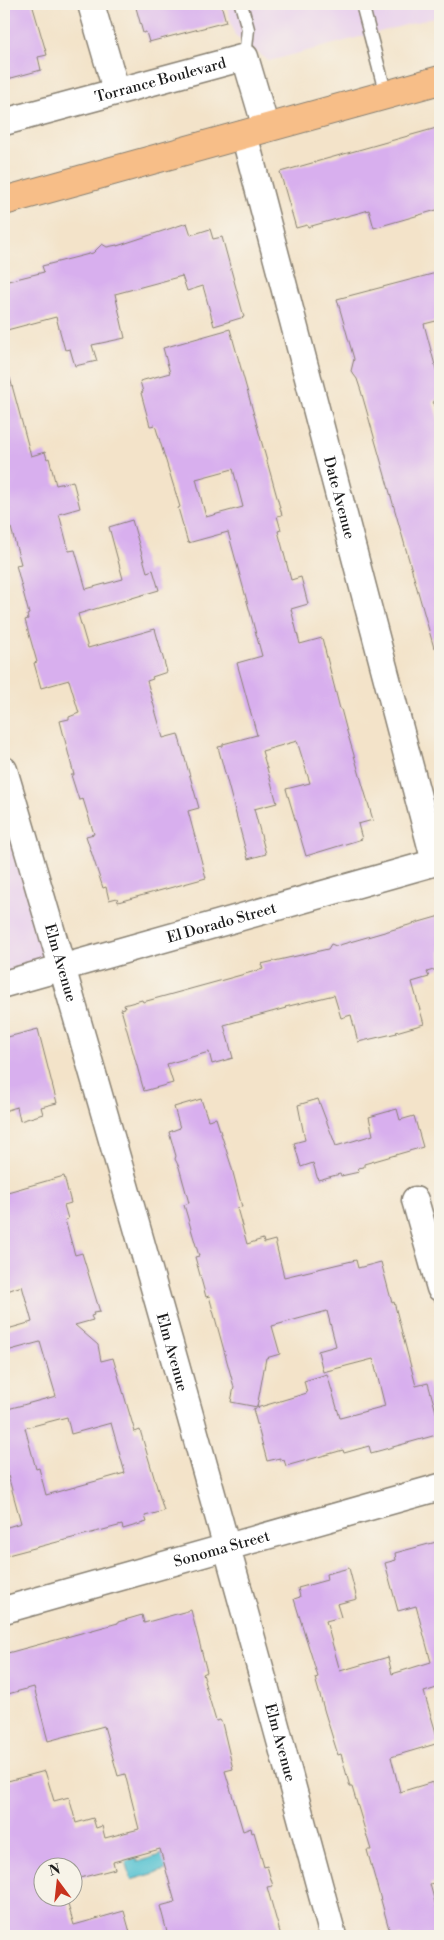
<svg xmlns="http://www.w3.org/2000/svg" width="444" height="1940" font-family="'Libre Bodoni',serif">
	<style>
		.built { fill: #e9d2ed }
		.water { fill: #57c2d2; stroke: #3a6f77 }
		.building { fill: #d8afee; fill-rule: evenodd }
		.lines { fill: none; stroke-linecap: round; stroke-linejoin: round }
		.lane-casing { stroke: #888072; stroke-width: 15 }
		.street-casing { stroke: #888072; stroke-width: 29 }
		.primary-casing { stroke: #888072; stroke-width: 30 }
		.lane { stroke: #fff; stroke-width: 12 }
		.street { stroke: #fff; stroke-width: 26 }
		.primary { stroke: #f7be88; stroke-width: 28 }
		.labels { text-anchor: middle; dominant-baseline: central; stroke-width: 4; stroke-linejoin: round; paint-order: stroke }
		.street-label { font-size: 15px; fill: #1c1c1c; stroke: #f7f3e8 }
	</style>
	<rect width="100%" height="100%" fill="#f7f3e8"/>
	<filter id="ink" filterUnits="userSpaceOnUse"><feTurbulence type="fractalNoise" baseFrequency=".02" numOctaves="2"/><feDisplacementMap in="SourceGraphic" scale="10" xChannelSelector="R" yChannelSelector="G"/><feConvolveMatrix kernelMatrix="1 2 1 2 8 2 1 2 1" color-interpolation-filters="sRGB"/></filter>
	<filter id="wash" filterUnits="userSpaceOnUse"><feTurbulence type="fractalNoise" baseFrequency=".0096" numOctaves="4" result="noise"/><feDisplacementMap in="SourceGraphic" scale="20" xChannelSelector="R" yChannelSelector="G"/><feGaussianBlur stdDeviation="1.12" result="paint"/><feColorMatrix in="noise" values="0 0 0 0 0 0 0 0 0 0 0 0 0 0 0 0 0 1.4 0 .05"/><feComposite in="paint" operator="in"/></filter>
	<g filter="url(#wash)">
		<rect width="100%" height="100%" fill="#f3e3c9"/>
		<path class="built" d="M226,4H440V16L269,61L235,35Z
			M4,770L63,967L4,984Z"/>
		<path class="water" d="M163,1854L169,1869L131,1880L126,1861L136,1858L137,1862Z"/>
		<g id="blocks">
			<path class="building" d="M4,4H32L47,55L38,57L41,70L4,80Z
				M135,4H221L226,22L149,42L146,32L143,33Z
				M440,127V209L374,228L369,210L308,227L307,225L296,228L280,172Z
				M187,223L191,235L210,229L213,239L222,237L244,317L214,326L203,286L187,291L182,276L115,294L125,338L92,345L97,361L75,366L70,349L65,350L56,317L7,330L4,318V282L44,272L42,266L93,253L102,244L107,247L117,245V246Z
				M440,272V320L424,324L440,384V399L433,401L440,427V647L434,648L361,391L357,379L351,371L354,359L337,299Z
				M230,329L282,515L277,516L281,530L278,531L291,580L301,577L308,604L291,609L300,644L322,638L340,709H341L346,728L373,820L358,824L362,839L306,856L286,789L310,783L297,741L262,751L277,803L254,809L266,854L248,859L218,747L223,746V744L257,735L237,663L262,656L228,532L188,543L178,508L180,507L155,425L150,426L141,393L143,392L140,381L170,373L163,348ZM233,469L243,507L206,517L196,479Z
				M10,378L31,456L45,452L47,459L49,458L56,485L73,481L80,508L59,514L69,551L75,550L86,589L123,579L109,527L132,520L147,572L153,570L159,590L78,614L88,648L155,629L167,672L152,677L153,679L147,681L163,738L178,734L199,808L188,811L206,878L118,902L117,898L109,900L106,887L103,888L86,836L94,834L83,799L79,800L71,775H74L60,721L69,719V717L79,713L69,680L41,688L34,663L37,662L25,620L28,619L27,615L29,614L16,565L21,564L11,528L4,530V379Z
				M440,916V968L427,972L429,977L412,982L424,1024L396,1032L397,1033L358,1042L351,1015L341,1018L334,995L285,1007L286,1008L224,1025L233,1058L212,1064L209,1052L167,1064L173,1083L144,1091L121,1009L125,1008L124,1005L142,1000L143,1002L263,969L261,964L328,949L331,944L336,946Z
				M38,1029L57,1103L41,1107L43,1114L20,1121L17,1107L4,1111V1038Z
				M201,1099L208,1120L216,1118L231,1165L242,1207L237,1208L247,1244L263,1239L264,1243L275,1240L284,1277L356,1260L358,1268L381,1262L392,1303L394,1302L416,1386L428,1383L440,1426V1434L371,1453L369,1446L344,1453L343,1450L286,1466L284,1460L280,1461V1458L267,1461L253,1409L307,1393L304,1381L327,1374L340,1418L385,1406L373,1359L323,1372L318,1351L336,1346L327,1311L272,1326L280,1354L266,1358L257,1407L231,1402L234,1387L209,1296L206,1297L195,1257L199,1256L184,1205L189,1203L179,1167L175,1159L176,1156L169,1132L180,1128L174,1107Z
				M318,1099L336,1146L373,1135L369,1117L397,1109L400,1120L414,1116L423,1147L364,1164V1167L358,1168L359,1172L341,1176L340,1174L318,1180L313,1163L301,1167L294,1143L305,1140L298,1105Z
				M64,1176L71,1203L64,1205L68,1219L65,1220L75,1255L82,1253L100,1312L93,1313L94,1315L91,1316L93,1320L75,1325L98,1345L101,1361L113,1358L135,1432L140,1430L164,1511L145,1516L147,1522L123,1529L122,1525L4,1556V1528L21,1523L4,1461V1410L56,1396L40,1342L7,1351L4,1338V1330L32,1322L22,1286L4,1292V1193ZM67,1417L71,1434L111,1423L125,1473L46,1495L39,1468L36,1469L25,1428Z
				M440,1541V1687L424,1692L439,1743L391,1757L400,1792L433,1782L440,1808V1881L430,1884L440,1921V1936H391L367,1850H371L352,1787H350L341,1754L338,1755L325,1713L315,1678L318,1677L294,1599L300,1597L298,1588L327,1580L326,1574L349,1568L357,1599L337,1604L341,1617L326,1621L340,1671L388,1657L392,1674L431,1662L416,1606L398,1611L385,1563L396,1560L395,1553Z
				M191,1610L207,1672L203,1674L205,1680L204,1681L216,1721L220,1720L222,1723L233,1769L225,1771L243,1831L251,1828L252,1833L254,1832L264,1867L267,1866L273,1886L267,1887L281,1936H168L160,1906L175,1902L160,1849L113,1862L115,1869L72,1880V1868H42V1898H66L74,1925L124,1911L131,1936H4V1782L45,1771L54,1801L69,1797L76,1823L93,1818L96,1828L102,1826L105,1838L139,1829L125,1774L118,1776L104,1726L48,1741L34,1687L4,1695V1654L118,1623V1622L142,1615L144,1623Z"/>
		</g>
	</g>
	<g filter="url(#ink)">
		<use href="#blocks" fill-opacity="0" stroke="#888072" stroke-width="1"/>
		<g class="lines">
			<defs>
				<path id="lane" d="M241,4L248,29L245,57
					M362,4L386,95"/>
				<g id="street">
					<path d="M91,4L116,90"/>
					<path id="s1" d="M4,122L245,57L266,128"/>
					<path id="s2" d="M244,134L435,862"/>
					<path id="s3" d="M4,770C119,1157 228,1546 333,1936"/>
					<path id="s4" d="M4,984L440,861"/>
					<path d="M415,1200L440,1288"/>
					<path id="s5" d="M4,1610L440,1487"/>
				</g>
				<path id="primary" d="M4,201L440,80"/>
			</defs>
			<use href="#lane" class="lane-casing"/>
			<use href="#street" class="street-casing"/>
			<use href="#primary" class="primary-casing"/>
			<use href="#lane" class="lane"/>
			<use href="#street" class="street"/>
			<use href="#primary" class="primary"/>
		</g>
	</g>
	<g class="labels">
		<g class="street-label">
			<text stroke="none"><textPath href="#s1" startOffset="162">Torrance Boulevard</textPath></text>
			<text stroke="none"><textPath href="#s2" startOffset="376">Date Avenue</textPath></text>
			<text stroke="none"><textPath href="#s4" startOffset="226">El Dorado Street</textPath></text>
			<text stroke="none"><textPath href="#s3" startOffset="201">Elm Avenue</textPath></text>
			<text stroke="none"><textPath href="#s3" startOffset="606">Elm Avenue</textPath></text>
			<text stroke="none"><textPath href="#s5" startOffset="226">Sonoma Street</textPath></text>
			<text stroke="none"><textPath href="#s3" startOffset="1011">Elm Avenue</textPath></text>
		</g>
	</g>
	<rect width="444" height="1940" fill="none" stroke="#f7f3e8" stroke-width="20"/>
	<g transform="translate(58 1882) rotate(345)"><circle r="24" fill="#f7f3e8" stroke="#9f9d96"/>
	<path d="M0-4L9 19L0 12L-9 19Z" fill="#c8321e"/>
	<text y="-8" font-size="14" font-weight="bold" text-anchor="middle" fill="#1c1c1c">N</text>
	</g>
</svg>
